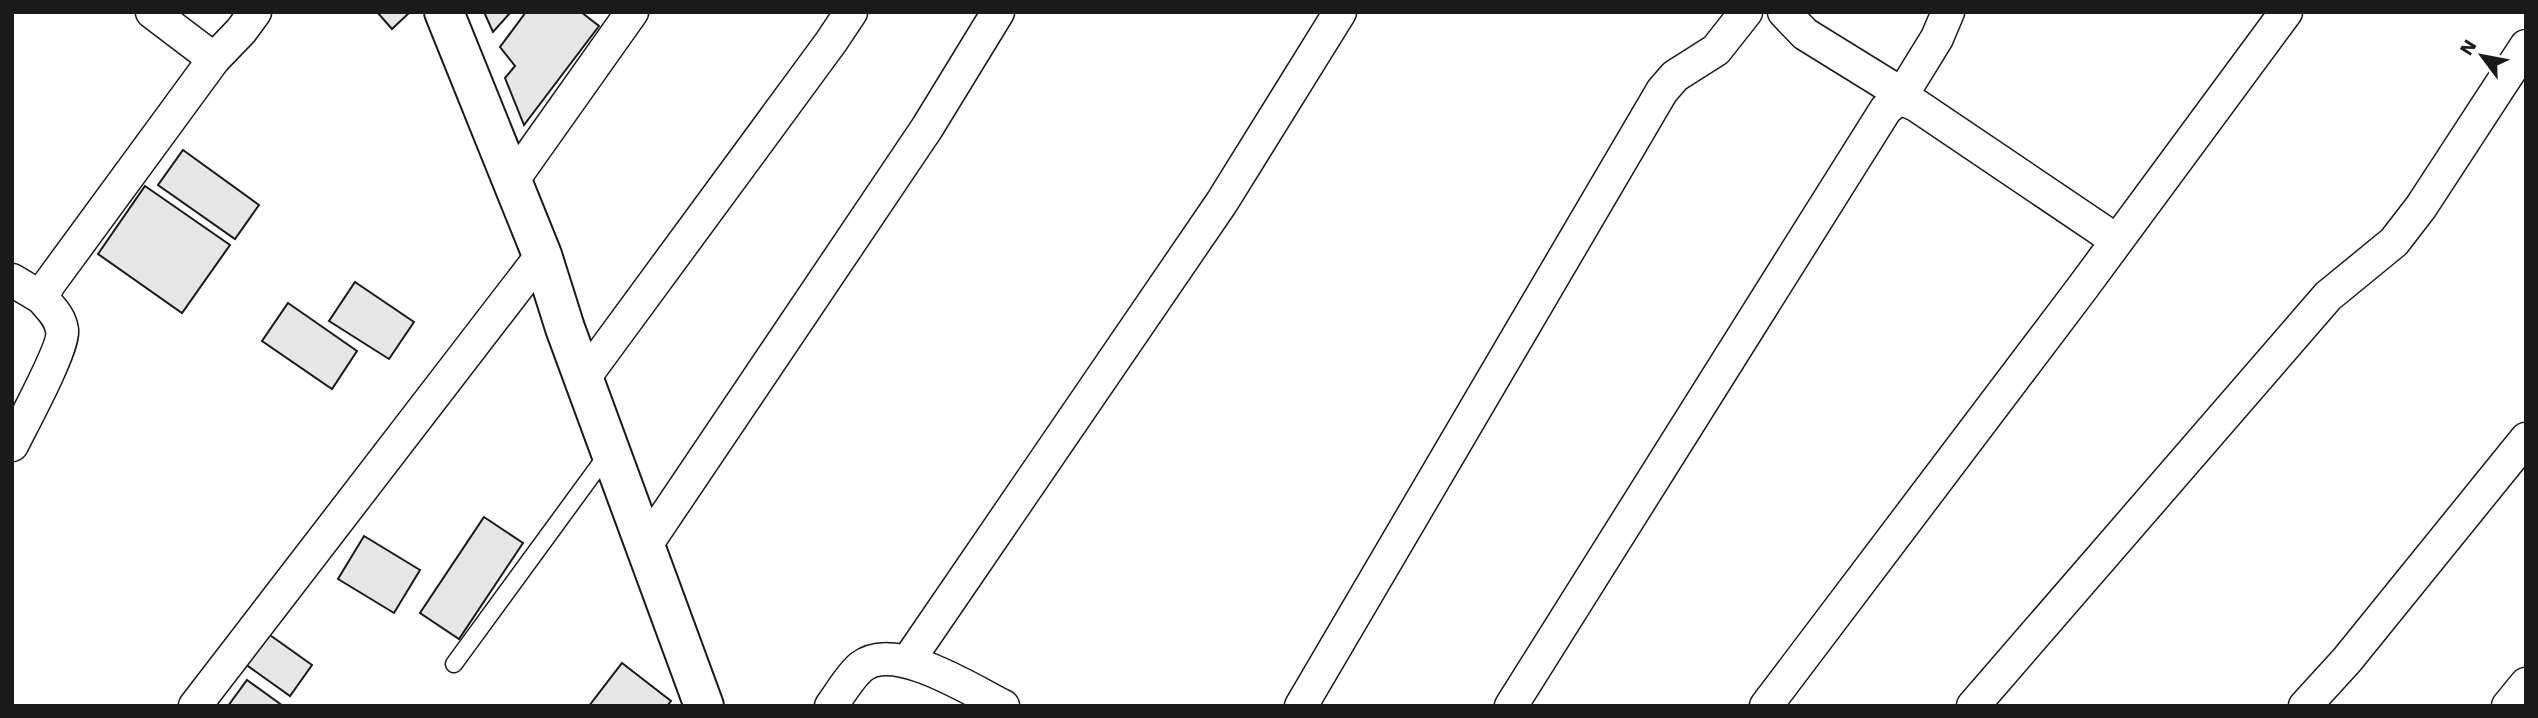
<svg xmlns="http://www.w3.org/2000/svg" width="2538" height="718" font-family="'Work Sans',sans-serif">
	<style>
		.building { fill: #e6e6e6; stroke: #1a1a1a; stroke-width: 2 }
		.lines { fill: none; stroke-linecap: round; stroke-linejoin: round }
		.service-casing { stroke: #1a1a1a; stroke-width: 19 }
		.minor-casing { stroke: #1a1a1a; stroke-width: 35 }
		.tertiary-casing { stroke: #1a1a1a; stroke-width: 42 }
		.service { stroke: #fff; stroke-width: 16 }
		.minor { stroke: #fff; stroke-width: 32 }
		.tertiary { stroke: #fff; stroke-width: 38 }
	</style>
	<rect width="100%" height="100%" fill="#fff"/>
	<path class="building" d="M377,12H410L392,29Z
		M484,12H511L493,32Z
		M526,12H581L599,26L524,125L505,78L515,66L500,47Z
		M183,150L259,205L235,239L158,185Z
		M145,186L230,245L182,313L98,254Z
		M355,282L414,322L389,359L329,321Z
		M288,303L357,351L332,389L262,341Z
		M484,517L523,543L459,639L420,613Z
		M364,536L420,570L394,613L338,579Z
		M260,628L312,665L290,696L238,659Z
		M622,663L671,701L667,706H589Z
		M247,680L283,706H228Z"/>
	<g class="lines">
		<defs>
			<path id="service" d="M454,664L609,452"/>
			<path id="minor" d="M152,12L214,59
				M1784,12L1805,34L1902,94
				M1900,98L1937,38L1948,12
				M513,180L632,12
				M12,280L42,298
				M584,378L831,42L851,12
				M12,445C22,425 65,346 62,330C60,316 50,308 42,298L49,284L214,59L241,31L255,12
				M646,545L927,128L998,12
				M908,661L1222,202L1340,12
				M195,706L542,255
				M831,706C840,694 850,676 861,667C894,640 971,690 1003,706
				M1301,706L1662,91L1675,76L1716,50L1746,12
				M1511,706L1886,109L1900,98L1916,105L2116,240
				M1766,706L2083,287L2286,12
				M1973,706L2328,296L2394,242L2421,207L2526,46
				M2305,706L2347,660L2526,439
				M2508,706L2526,684"/>
			<path id="tertiary" d="M444,12L542,255L565,328L704,706"/>
		</defs>
		<use href="#service" class="service-casing"/>
		<use href="#minor" class="minor-casing"/>
		<use href="#tertiary" class="tertiary-casing"/>
		<use href="#service" class="service"/>
		<use href="#minor" class="minor"/>
		<use href="#tertiary" class="tertiary"/>
	</g>
	<rect width="2538" height="718" fill="none" stroke="#1a1a1a" stroke-width="28"/>
	<g transform="translate(2482 56) rotate(302)" stroke="#ffffff" stroke-width="5" paint-order="stroke">
	<path d="M0-5L12 26L0 18L-12 26Z" fill="#1a1a1a"/>
	<text y="-10" font-size="19" font-weight="bold" text-anchor="middle" fill="#1a1a1a">N</text>
	</g>
</svg>
